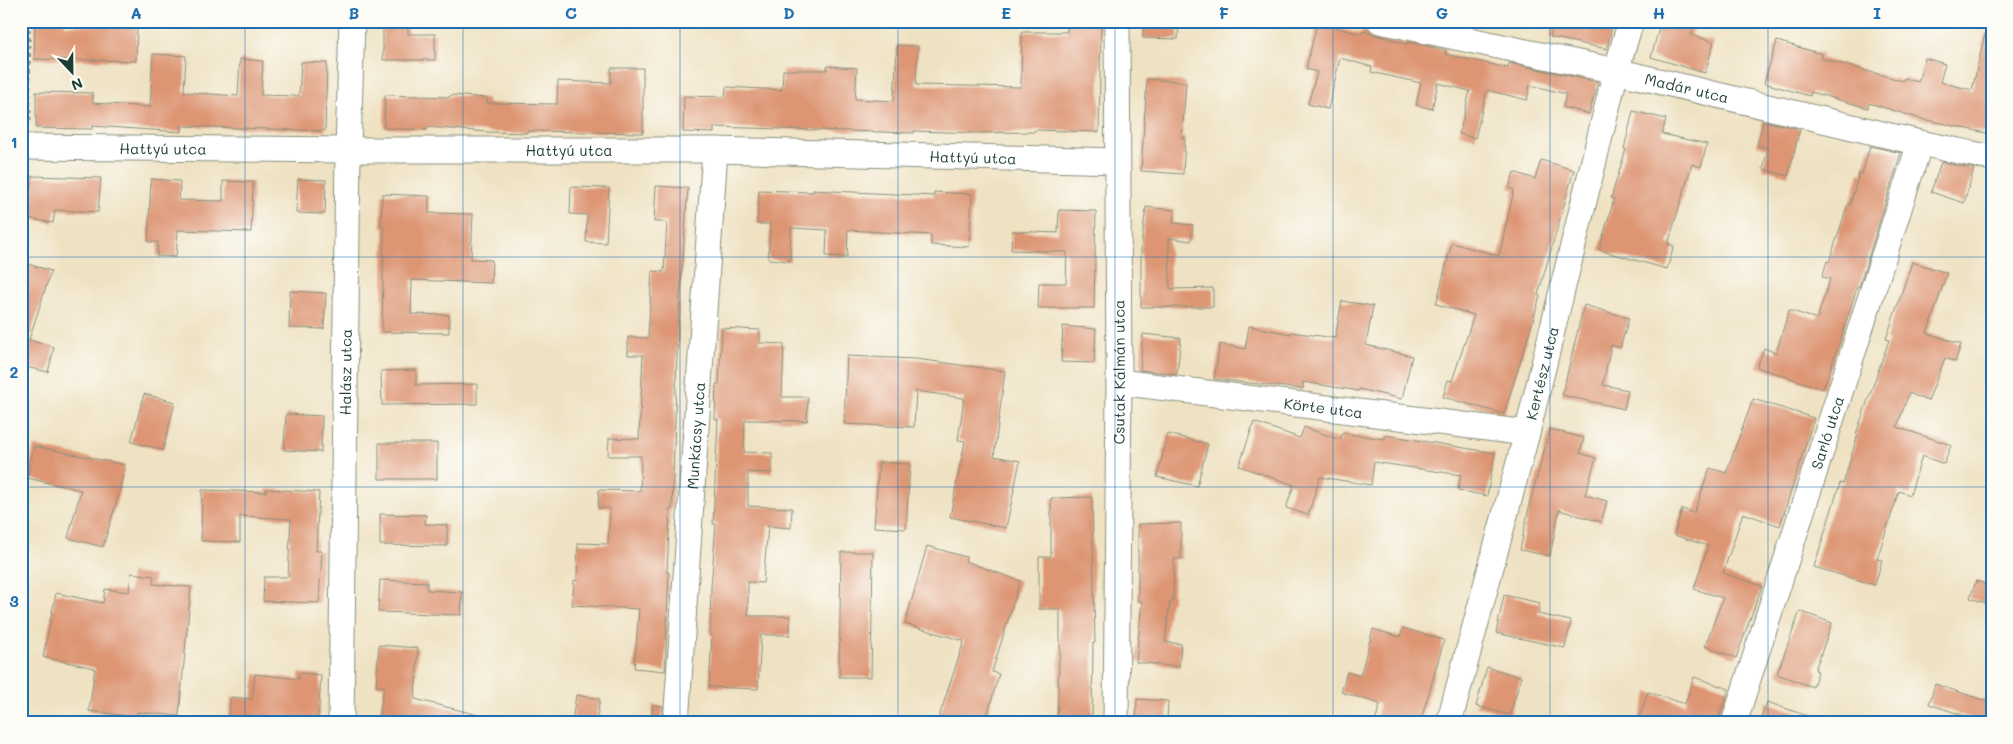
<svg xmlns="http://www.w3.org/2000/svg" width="2013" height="744" font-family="Mali,sans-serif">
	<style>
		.building { fill: #dd9573 }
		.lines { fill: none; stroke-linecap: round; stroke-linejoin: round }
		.minor-casing { stroke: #87907c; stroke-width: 27 }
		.path { stroke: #87907c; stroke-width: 3; stroke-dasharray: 4 4; stroke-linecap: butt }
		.minor { stroke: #fff; stroke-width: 25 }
		.grid { fill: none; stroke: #1f6fb2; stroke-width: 1; stroke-opacity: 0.55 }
		.labels { text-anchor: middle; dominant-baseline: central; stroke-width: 4.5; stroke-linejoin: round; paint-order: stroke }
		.street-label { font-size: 15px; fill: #1f3d34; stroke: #fdfcf7 }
		.neatline { fill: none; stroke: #1f6fb2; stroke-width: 2 }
		.grid-label { font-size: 16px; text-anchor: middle; font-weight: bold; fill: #1f6fb2 }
	</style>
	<rect width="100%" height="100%" fill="#fdfcf7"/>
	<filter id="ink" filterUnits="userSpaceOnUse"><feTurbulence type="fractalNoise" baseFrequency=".02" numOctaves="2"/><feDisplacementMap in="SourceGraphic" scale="10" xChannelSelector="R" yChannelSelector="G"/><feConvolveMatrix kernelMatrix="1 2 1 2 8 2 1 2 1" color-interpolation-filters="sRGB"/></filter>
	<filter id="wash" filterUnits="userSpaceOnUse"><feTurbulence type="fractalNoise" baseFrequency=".0096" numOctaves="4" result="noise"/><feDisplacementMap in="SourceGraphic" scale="20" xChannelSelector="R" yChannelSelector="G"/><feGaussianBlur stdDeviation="1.12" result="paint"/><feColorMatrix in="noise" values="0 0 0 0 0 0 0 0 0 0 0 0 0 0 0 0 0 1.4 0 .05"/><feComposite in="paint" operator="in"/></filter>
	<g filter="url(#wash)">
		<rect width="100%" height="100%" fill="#efe2c3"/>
		<g id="blocks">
			<path class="building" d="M35,21H65V25L137,26L136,61L34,59Z
				M383,21H408V34H435V60H383Z
				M1067,21H1101L1099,132L1035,130L1034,132L973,133L914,131V133L714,127V133L683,132L684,96L725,97L726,87L782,90L783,70H827V66L857,68L855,99L894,101L897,45L918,46L916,85L1021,87L1022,32H1067Z
				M1143,21H1179L1178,39L1143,38Z
				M1554,21L1582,27L1584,21H1613L1607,49L1550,37Z
				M1661,21H1695L1691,35L1714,42L1705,73L1651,57Z
				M1317,23L1361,34L1362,31L1407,44L1408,42L1446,50L1445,54L1508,68L1509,63L1598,82L1589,114L1563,107L1566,94L1530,85L1527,100L1487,90L1475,138L1459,134L1470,91L1438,83L1432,109L1416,105L1421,83L1371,72L1372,67L1340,58L1328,109L1308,104L1317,72L1306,69Z
				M1985,34L1992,35V114L1986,133L1928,120V121L1869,103L1868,108L1811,92L1810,96L1764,83L1777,41L1822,54L1821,58L1903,81L1904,78L1918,82L1925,58L1945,64L1940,82L1972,90Z
				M153,54L186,56L184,92L238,96L240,59L263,61L261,95L299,96L301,62L327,63L325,131L182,126V132L92,126V129L36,128V92L93,93V103L150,107Z
				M611,68H643V133L527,131V133L488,132L427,127V130L384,128L385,95L450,97L451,95L487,98V103L557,104L558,81L611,83Z
				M1147,79L1186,82L1182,138H1185L1183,174L1141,171Z
				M1633,111L1666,119L1662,134L1707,144L1701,167L1692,164L1668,244L1674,246L1667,269L1599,250L1614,199L1611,198L1626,149H1624Z
				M1763,121L1800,129L1788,176L1763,169L1768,148L1757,145Z
				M1870,146L1901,153L1859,287H1857L1840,342L1823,389L1757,367L1764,348L1776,353L1789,310L1817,319L1830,279L1822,277L1827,261L1829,262L1848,204L1850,205L1859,173L1862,174Z
				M1541,160L1574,170L1538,295L1540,296L1531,327L1504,414L1443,397L1448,380L1452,381L1474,315L1436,304L1452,243L1499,256L1514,190L1509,188L1514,172L1535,179Z
				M1941,162L1974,169L1964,203L1931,192Z
				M32,176L101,178L98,212L55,210L53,223L26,218Z
				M151,179L180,181L179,200L223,201V181L253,182L251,232L178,230L176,257L157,256L158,242H148Z
				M298,179L326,180L325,214L296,213Z
				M656,186L688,188L678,326L672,509H670L667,573H669L665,671L634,668L639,609L572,605L574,580L577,581L578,543L608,544L610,508H598L599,490L640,491L641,456H608L609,438L639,439L643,355H628V337L648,338L652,271L664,272L667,222H654Z
				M571,187L609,188L606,243L586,242L587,215L570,214Z
				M759,190L813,192V190L934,196V192L972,194L969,247L931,245V235L848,230L847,257L826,256L827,230L791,228L790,261L768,259L770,224H757Z
				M382,194L429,196V213L473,214L471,259L492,260L491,283L412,280L411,314L449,315V333L382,332L384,227H381Z
				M1146,207L1174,210L1173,223L1193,225L1191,241L1169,238L1170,289L1213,288V307H1141V248Z
				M1059,210L1096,211L1094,308H1038L1039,283H1066L1067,252L1011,250L1012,231L1058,233Z
				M21,262L51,271L29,340L54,347L48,372L21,366Z
				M1912,262L1947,273L1927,333L1961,344L1955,362L1945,358L1928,401L1909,393L1897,427L1951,445L1944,464L1922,456L1910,495L1899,491L1877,559L1882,560L1875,585L1814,567L1840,483L1843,484L1858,434H1856L1889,340L1886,339Z
				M290,291L326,293L324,329L289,328Z
				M1342,301L1373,306L1366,345L1412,356L1402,399L1359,389V391L1303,382V389L1214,379L1220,344L1245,349L1249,326L1291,334V332L1335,338Z
				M1584,305L1629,318L1620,348L1611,345L1603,385L1628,390L1624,409L1562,395Z
				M1063,326L1096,329L1094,363L1061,362Z
				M722,328L760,330V343L784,344L782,397H808L807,421L745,420L744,452L772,453V473L748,472V506L792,508L791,528L768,526L763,583L748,582V616H790V635H761L758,689L709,687L712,635H710L711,587L716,524H713L718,419H715L716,384H719Z
				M1143,334L1181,338L1177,374L1140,370Z
				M847,356L916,359L1005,371L994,456L1020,461L1006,528L950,517L965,441L958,440L964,398L916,391L914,427L844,424Z
				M416,370V385L477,384V404L382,405L381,371Z
				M144,394L175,402L163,450L131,442Z
				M1753,399L1814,418L1780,526L1743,513L1723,573L1762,586L1736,658L1705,646L1723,598L1694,589L1708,546L1674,535L1682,509L1694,513L1710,468L1726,473Z
				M286,414L322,416L321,452L284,450Z
				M1254,422L1300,438L1304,427L1340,440L1342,433L1385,439L1386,435L1495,453L1487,496L1458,490L1461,475L1374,462L1371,485L1320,477L1308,515L1286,508L1294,485L1239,466Z
				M1550,429L1584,438L1580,453L1596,458L1585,495L1607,501L1601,522L1559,510L1550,556L1520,550L1530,502Z
				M1168,434L1208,444L1197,486L1157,477Z
				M379,443H437V479H379Z
				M34,446L125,465L118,497L103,547L68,538L81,490L27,478Z
				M879,462L910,464L906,529L874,527Z
				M266,489L319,492L316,551H322L319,603L263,601L264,577H288L291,519L240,516V542L201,541L202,490L266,492Z
				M1092,497L1095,643H1093L1092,723H1057L1059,658H1060V609H1039V557H1051V498Z
				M380,514L426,515L425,524L447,525V546L380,545Z
				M1181,523V559H1174L1173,602H1170L1165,642L1181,644L1179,667L1136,662L1142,601H1138V524Z
				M927,546L966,557L965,561L1020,581L992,672L999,674L985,723H937L964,641L905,624Z
				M841,552H873L871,677H839Z
				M131,573L154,576L153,584L191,587L179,716L137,712L136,717L89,711L95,668L43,657L56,593L103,603L105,589L129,592Z
				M380,580L427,582V590L462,592L461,615L378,612Z
				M1976,581L1992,586V605L1970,598Z
				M1504,595L1540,603L1538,614L1571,621L1565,648L1496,633Z
				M1800,611L1832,623L1815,670L1818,671L1813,687L1777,674Z
				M1403,628L1444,640L1433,679L1420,723H1375L1380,704L1341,692L1347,672L1360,676L1373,629L1400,637Z
				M379,645L418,648L415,699L486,717L485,723H378L384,686H376Z
				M1487,667L1521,677L1510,715L1476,706Z
				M299,673L321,675L318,723H228L231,697L252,699L255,674L299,679Z
				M1694,677L1729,689L1717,723H1653L1639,718L1648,692L1685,704Z
				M1935,684L1992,703V723H1986L1929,704Z
				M576,695L600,699L596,723H572Z
				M1137,699L1168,701L1167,723H1136Z
				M1767,702L1819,720V723H1759Z
				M653,705L663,706L662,723H651Z"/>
		</g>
	</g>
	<g filter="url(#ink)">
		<use href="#blocks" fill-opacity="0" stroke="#87907c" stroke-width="1"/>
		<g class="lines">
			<defs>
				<g id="minor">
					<path id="s1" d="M1380,21L1616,71L1920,143L1992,158"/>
					<path id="s2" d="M21,147L348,150H715L1116,161"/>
					<path id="s3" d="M1119,382L1527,433"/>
					<path id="s4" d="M341,723L348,150L352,21"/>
					<path id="s5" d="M676,723L715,150"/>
					<path id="s6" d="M1116,723L1119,382L1117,21"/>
					<path id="s7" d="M1449,723L1527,433L1616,71L1631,21"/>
					<path id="s8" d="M1734,723L1920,143"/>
				</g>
			</defs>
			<use href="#minor" class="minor-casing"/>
			<path class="path" d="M29,21L30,125
				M21,182L25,170"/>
			<use href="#minor" class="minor"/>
		</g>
	</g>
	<path class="grid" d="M245,21V723M463,21V723M680,21V723M898,21V723M1115,21V723M1333,21V723M1550,21V723M1768,21V723M21,257H1992M21,487H1992"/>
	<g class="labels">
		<g class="street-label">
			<text stroke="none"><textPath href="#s1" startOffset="314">Madár utca</textPath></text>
			<text stroke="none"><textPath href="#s2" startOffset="142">Hattyú utca</textPath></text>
			<text stroke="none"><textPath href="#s2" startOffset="548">Hattyú utca</textPath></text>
			<text stroke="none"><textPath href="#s2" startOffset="952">Hattyú utca</textPath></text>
			<text stroke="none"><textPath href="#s4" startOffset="351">Halász utca</textPath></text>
			<text stroke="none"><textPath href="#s6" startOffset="351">Csutak Kálmán utca</textPath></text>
			<text stroke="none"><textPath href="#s7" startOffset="362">Kertész utca</textPath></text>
			<text stroke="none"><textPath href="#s3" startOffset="206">Körte utca</textPath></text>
			<text stroke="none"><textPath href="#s8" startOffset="305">Sarló utca</textPath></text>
			<text stroke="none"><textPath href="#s5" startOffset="288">Munkácsy utca</textPath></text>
		</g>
	</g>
	<rect width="2013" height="744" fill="none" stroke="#fdfcf7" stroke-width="55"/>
	<g transform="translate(72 72) rotate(158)" stroke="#fdfcf7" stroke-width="4" paint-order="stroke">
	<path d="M0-4L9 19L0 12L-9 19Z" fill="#1f3d34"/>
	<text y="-8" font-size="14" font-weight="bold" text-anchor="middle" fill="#1f3d34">N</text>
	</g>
	<rect x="28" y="28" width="1958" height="688" class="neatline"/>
	<g class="grid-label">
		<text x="136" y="19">A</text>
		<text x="354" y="19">B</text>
		<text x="571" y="19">C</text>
		<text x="789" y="19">D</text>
		<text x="1006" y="19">E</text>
		<text x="1224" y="19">F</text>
		<text x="1442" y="19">G</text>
		<text x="1659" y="19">H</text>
		<text x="1877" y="19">I</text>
		<text x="14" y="148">1</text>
		<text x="14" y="378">2</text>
		<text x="14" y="607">3</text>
	</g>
</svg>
